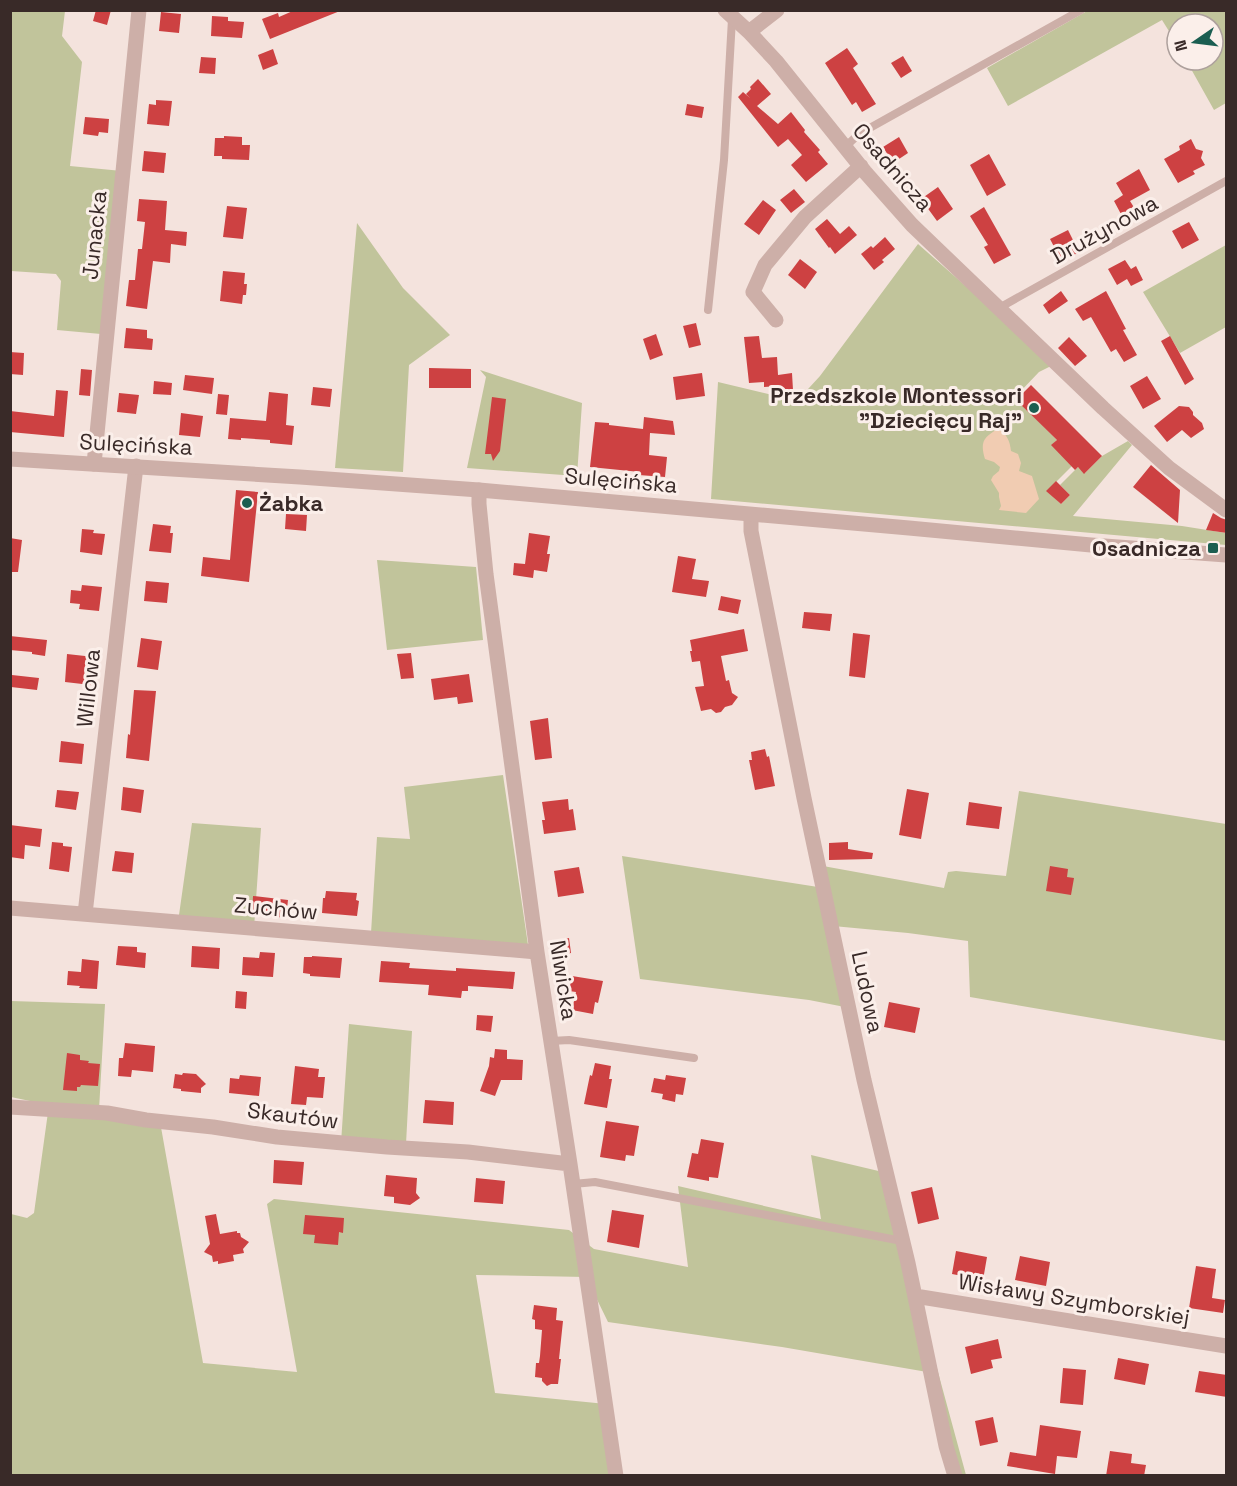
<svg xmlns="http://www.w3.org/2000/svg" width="1237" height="1486" font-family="'Space Grotesk',sans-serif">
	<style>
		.green { fill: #c1c49b }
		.sand { fill: #f1ccb2 }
		.building { fill: #cd4142 }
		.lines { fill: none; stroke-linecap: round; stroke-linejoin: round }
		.service { stroke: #cdafa8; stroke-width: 8 }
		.minor { stroke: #cdafa8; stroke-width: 15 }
		.tertiary { stroke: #cdafa8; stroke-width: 15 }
		.poi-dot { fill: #1b5e51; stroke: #fbefea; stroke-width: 2 }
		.labels { text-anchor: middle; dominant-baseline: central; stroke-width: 6; stroke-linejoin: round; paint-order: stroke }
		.street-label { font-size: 22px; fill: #392a28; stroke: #fbefea }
		.poi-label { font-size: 22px; font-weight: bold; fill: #392a28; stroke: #fbefea; text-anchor: end }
	</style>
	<rect width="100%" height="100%" fill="#f4e3dd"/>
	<path class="green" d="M10,11H65L62,36L82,62L70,166L122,171L101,334L57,330L61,281L56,274L11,271Z
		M1087,11H1226V103L1214,110L1186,60H1213V24H1177V44L1162,20L1008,106L987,68Z
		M357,223L403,288L450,335L409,365L403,472L335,468Z
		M918,244L985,303L1051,366L1039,372L1018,394L1020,396L1017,400L1057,440L1052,445L1072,466L1047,491L1061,504L1070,495L1060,485L1078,467L1085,473L1102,456L1128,441L1132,445L1073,516L1182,526L1226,533V545L711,499L718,382L797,401L820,376Z
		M1226,245V327L1180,353L1143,292Z
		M480,370L582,403L577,476L467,468L486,377Z
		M377,560L476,567L483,640L387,650Z
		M503,775L528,945L371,933L377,837L410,839L404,787Z
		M1019,791L1226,824V1041L970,997L968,941L908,933L833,926L850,1008L809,1000L640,979L622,856L818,887L823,866L944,888L948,872L956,871L1006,876Z
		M192,823L261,828L254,928L179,915Z
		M11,1001L105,1004L99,1110L159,1116L203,1363L297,1372L267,1204L274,1199L569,1230L594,1249L688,1267L678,1186L821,1219L811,1155L887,1173L920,1306L966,1475H956L933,1373L782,1347L608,1322L586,1277L476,1275L495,1393L606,1404L617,1475L11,1476V1214L27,1218L34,1213L49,1105L11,1097Z
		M349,1024L412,1031L406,1144L341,1143Z"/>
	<path class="sand" d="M998,429C1007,434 1010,441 1011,451L1018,454L1021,463L1019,471L1032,476L1039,499L1026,513L999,510L1001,506L999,497V493L991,480L993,476L999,471L1000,467L994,462L985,459C980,443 983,437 998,429Z"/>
	<path class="building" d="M96,10H111L107,25L93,21Z
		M295,10H340V11L270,39L262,19L278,13L279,17Z
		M161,12L181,14L179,33L159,31Z
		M212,16L228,17V21L244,22L242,38L211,36Z
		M847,48L858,64L853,68L876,104L862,112L856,102L852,105L825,63Z
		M273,49L278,64L263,70L258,55Z
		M903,56L912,71L901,78L891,63Z
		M201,57L216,58L215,74L199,73Z
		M758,79L771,94L757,106L778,124L791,112L805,130L804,132L820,150L818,152L828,164L806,182L791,165L802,155L788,139L778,147L738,97L743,92L750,98L746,94L751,89L750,87Z
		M156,100L172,101L169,126L147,124L149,104L156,105Z
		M687,104L704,107L702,118L685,115Z
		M85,117L109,119L108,133L99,132L98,136L83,134Z
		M224,136L242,137V145H250L249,160L222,159V156H214L215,138H224Z
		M899,137L908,153L893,163L883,147Z
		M1191,139L1196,149L1203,151L1201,158L1205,165L1193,171L1195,174L1178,183L1164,159L1180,150L1179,146Z
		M144,151L166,153L164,173L142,171Z
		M989,154L1006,185L987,196L970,165Z
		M1139,169L1150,190L1130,201L1135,209L1122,216L1114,201L1123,195L1116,183Z
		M938,187L953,209L937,221L921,199Z
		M794,189L805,202L791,213L780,200Z
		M139,199L167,201L165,230L187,232L186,246L171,244L170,263L153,261L147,309L126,306L129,280H135L138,249H142L145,222L137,221Z
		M763,200L776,210L759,235L744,224Z
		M227,206L247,208L243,239L223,237Z
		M984,207L1011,255L994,264L984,247L988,245L970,216Z
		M827,219L840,234L849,226L857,235L835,254L830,247L829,248L815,229Z
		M1189,222L1199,240L1182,249L1172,231Z
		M1068,230L1079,252L1062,262L1050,239Z
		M885,237L895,249L882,260L884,262L874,270L861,254L871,246L873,248Z
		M800,259L817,272L805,289L788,275Z
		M1125,260L1131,269L1136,266L1143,280L1131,286L1127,279L1117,285L1108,269Z
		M223,271L245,273L244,284H247L246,295H243L242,304L220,301Z
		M1061,291L1068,301L1049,314L1043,305Z
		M1106,291L1126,329L1123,330L1137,355L1124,362L1116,349L1111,352L1091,317L1083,321L1075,309Z
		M696,323L701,345L689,348L683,326Z
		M126,328L147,330V338L153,339L152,350L124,348Z
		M656,334L663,355L650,360L643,339Z
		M759,336L762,358L777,357L778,375L792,373L793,390L780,391L779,386L764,387V382L749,383L744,337Z
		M1170,336L1194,379L1185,385L1161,341Z
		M1069,337L1087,356L1075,366L1058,348Z
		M10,352L24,353L23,375L10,374Z
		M429,368L471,369V388H429Z
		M81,369L92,370L90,396L79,395Z
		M702,373L705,396L676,400L673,377Z
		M185,375L214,378L212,394L183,390Z
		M1147,376L1161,399L1143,409L1130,386Z
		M154,381L172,383L171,395L153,394Z
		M1031,385L1102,456L1084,474L1078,467L1075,470L1051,445L1057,440L1016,400Z
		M313,387L332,389L330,407L311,405Z
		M56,390L68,391L64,437L10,432V411L54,416Z
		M269,392L288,394L286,425L294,426L292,445L270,443V440L241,438V440L228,439L230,418L266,421Z
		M119,393L139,395L136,414L117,412Z
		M218,394L229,395L227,415L216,414Z
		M492,397L506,399L500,451L493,461L491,454H485Z
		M1179,406L1189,407L1193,412V415L1202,423L1204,429L1191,438L1182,430L1167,442L1154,426Z
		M181,413L203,416L200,437L179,435Z
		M644,417L673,421L675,435L650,433L649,455L667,457L665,477L639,475L640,472L590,467L595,422L609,423V425L643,429Z
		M1151,465L1180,490L1178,523L1133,487Z
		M1056,481L1070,495L1061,504L1046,491Z
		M236,490L258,492L249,582L201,576L203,557L230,560Z
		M1213,513L1221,518L1227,520V533L1206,530Z
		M286,514L307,515L306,531L285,529Z
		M153,524L171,526L170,533H173L171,553L149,551Z
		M82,529L94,530L93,533L105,534L102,555L80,552Z
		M529,533L550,536L547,554H550L547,572L534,570L533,578L513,575L514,563L525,564Z
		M10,538L22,540L18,572H10Z
		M678,556L696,559L692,579L709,581L706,597L672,592Z
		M146,581L169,583L167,603L144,601Z
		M82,585L102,587L99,611L79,609L80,604L70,603L71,590L81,591Z
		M721,596L741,600L738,614L718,610Z
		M804,612L832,614L830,631L802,628Z
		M744,629L748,651L721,656L726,681L729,680L732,693L738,697L732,705L725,707L721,712L716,713L711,709L701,711L695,687L704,686L700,661L692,662L690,651H692L690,640Z
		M853,633L870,635L865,678L849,676Z
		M10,636L47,640L45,656L32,654V652L10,650Z
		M141,638L162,641L158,670L137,667Z
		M411,653L414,678L401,679L397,654Z
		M67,654L94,657L91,685L65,682Z
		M469,674L473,702L458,704L457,697L434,700L431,679Z
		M12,675L39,678L37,690L11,687Z
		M134,690L156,691L149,761L126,758L128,734L130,735Z
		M548,718L552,758L535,760L530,721Z
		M61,741L84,744L82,764L59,762Z
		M765,749L767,757L769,756L775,786L755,790L749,760H752L751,752Z
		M123,787L144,790L141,813L121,810Z
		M907,789L929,793L921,839L899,835Z
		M57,790L79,792L76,810L55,807Z
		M568,799L569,810L573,809L576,830L544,834L542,820H545L542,802Z
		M969,802L1002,807L999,829L966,825Z
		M10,825L42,829L40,847L25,845L24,859L10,857Z
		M52,842L63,843V846L72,847L69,872L49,869Z
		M848,842V849L873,853L872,859L829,860V843Z
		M115,851L134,853L132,873L112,871Z
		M1050,866L1068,869L1067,877L1074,878L1071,895L1046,891Z
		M579,867L584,893L558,897L554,871Z
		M326,891L357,893L356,900L359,901L357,916L322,913L323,898H325Z
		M253,896L288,900L286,918L252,914Z
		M569,938L571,953L554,956L552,941Z
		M118,946L137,947V952L146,953L145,968L116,965Z
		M192,946L220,948L219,969L191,967Z
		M260,952L275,953L273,977L242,975L243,957L259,958Z
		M312,956L342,958L340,978L310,976V974L303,973L304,957H312Z
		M82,959L99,961L97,989L79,988L80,986L67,985L68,971L81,972Z
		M381,961L410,963L409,968L456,971V968L515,972L513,989L468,986V991H462L461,998L428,995L429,985L379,982Z
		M572,976L603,981L598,1003L595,1002L593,1014L572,1010L576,992L569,991Z
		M236,991L247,992L246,1009L235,1008Z
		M889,1002L920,1008L915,1033L884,1027Z
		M477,1015L493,1016L491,1032L476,1030Z
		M125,1043L155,1046L153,1072L132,1070L131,1077L118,1076L119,1058H123Z
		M495,1049L507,1050V1059L523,1060L522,1080H501L495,1096L480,1091L489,1066L490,1057L494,1058Z
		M67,1053L80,1055V1060L89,1061L88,1063L100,1064L98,1086L81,1085L80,1087H77V1091L63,1090Z
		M595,1063L611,1066L609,1079H612L607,1108L584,1104L590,1075L592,1076Z
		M295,1066L319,1069L318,1077H325L323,1098L307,1097L306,1105L291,1104Z
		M183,1073L196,1074L206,1084L201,1088V1093L181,1091V1089L173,1088L175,1074L182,1075Z
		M240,1075L261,1077L259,1096L229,1093L230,1078L239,1079Z
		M666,1075L686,1078L683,1095L676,1094L675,1102L662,1099L663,1094L651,1092L654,1078L665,1080Z
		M425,1100L454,1102L453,1125L423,1123Z
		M606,1121L639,1126L634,1156L626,1155L625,1161L600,1157Z
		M701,1139L724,1143L718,1178L709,1177V1181L687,1177L692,1153L698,1154Z
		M274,1160L304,1162L302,1185L273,1183Z
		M386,1175L417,1178L416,1193L420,1198L410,1205L394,1203V1197L384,1196Z
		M476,1178L505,1181L503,1204L474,1202Z
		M932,1187L939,1219L918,1224L911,1192Z
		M612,1210L644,1215L639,1248L607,1242Z
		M216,1214L220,1234L237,1231V1233H240L241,1237L249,1242L243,1249L244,1253L233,1255L234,1261L218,1264V1261L213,1262L212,1256L204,1252L210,1244L205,1216Z
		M305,1215L344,1218L343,1233L339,1232L338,1245L314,1243L315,1235L303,1234Z
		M956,1251L987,1257L983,1280L952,1274Z
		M1020,1256L1050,1262L1046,1286L1015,1280Z
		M1196,1266L1216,1269L1212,1298L1225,1300L1223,1313L1189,1308Z
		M534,1305L557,1308L556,1320L563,1321L559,1359H561L558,1384H551L547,1386L542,1381V1378L535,1377L536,1363H539L540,1356L542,1330L535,1329V1320L532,1319Z
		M998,1339L1002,1358L991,1360L993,1368L971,1374L965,1347Z
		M1118,1358L1149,1364L1145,1385L1114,1379Z
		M1063,1368L1086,1370L1083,1405L1060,1403Z
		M1199,1371L1227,1375V1397L1195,1392Z
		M993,1417L998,1442L980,1446L975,1421Z
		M1040,1425L1081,1431L1077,1458L1057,1456L1055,1474L1007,1466L1010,1452L1036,1456Z
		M1110,1451L1132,1454L1131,1463L1146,1465L1144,1476H1106Z"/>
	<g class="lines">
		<path class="service" d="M845,147L859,134L1081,10
			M999,308L1226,181
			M708,310L724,160L732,19
			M551,1041L569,1040L694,1058
			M573,1184L595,1182L902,1241"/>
		<path class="minor" d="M725,10L749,32L776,61L865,172L912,225L1103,408L1169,468L1226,510
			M749,32L777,10
			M776,320L753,292L765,265L805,217L861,166
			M94,464L139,10
			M479,490V504L486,574L537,952L570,1164L616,1476
			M751,515V531L804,798L864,1080L908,1263L946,1446L955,1476
			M10,908L537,952
			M85,914L136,466
			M10,1107L107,1113L146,1120L213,1127L277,1137L387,1147L468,1152L570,1164
			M915,1296L1226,1346"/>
		<path class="tertiary" d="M10,459L300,477L479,490L909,528L1091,545L1226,555"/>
	</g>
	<g class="poi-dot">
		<circle cx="1034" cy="408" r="6"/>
		<circle cx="247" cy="503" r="6"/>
		<rect x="1207" y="542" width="12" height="12" rx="3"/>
	</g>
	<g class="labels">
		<g class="street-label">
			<text transform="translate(893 167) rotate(49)">Osadnicza</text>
			<text transform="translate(1104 229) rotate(-29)">Drużynowa</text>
			<text transform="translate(94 235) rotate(-84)">Junacka</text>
			<text transform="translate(136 444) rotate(3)">Sulęcińska</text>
			<text transform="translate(621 480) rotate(5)">Sulęcińska</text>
			<text transform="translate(88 688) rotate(-84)">Willowa</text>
			<text transform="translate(276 908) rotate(5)">Zuchów</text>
			<text transform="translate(564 980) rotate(81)">Niwicka</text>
			<text transform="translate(868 992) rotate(78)">Ludowa</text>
			<text transform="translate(293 1115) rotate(7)">Skautów</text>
			<text transform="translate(1074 1299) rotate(9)">Wisławy Szymborskiej</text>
		</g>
		<g class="poi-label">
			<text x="1022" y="395">Przedszkole Montessori<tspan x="1022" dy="25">"Dziecięcy Raj"</tspan></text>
			<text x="259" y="503" text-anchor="start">Żabka</text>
			<text x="1201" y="548">Osadnicza</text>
		</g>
	</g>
	<rect width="1237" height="1486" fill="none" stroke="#392a28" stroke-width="24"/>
	<g transform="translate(1195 42) rotate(256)"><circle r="28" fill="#fbefea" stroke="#ada09c" stroke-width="1.5"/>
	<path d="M0-4.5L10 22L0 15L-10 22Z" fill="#1b5e51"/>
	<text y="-9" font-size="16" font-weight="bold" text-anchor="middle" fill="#392a28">N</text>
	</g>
</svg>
